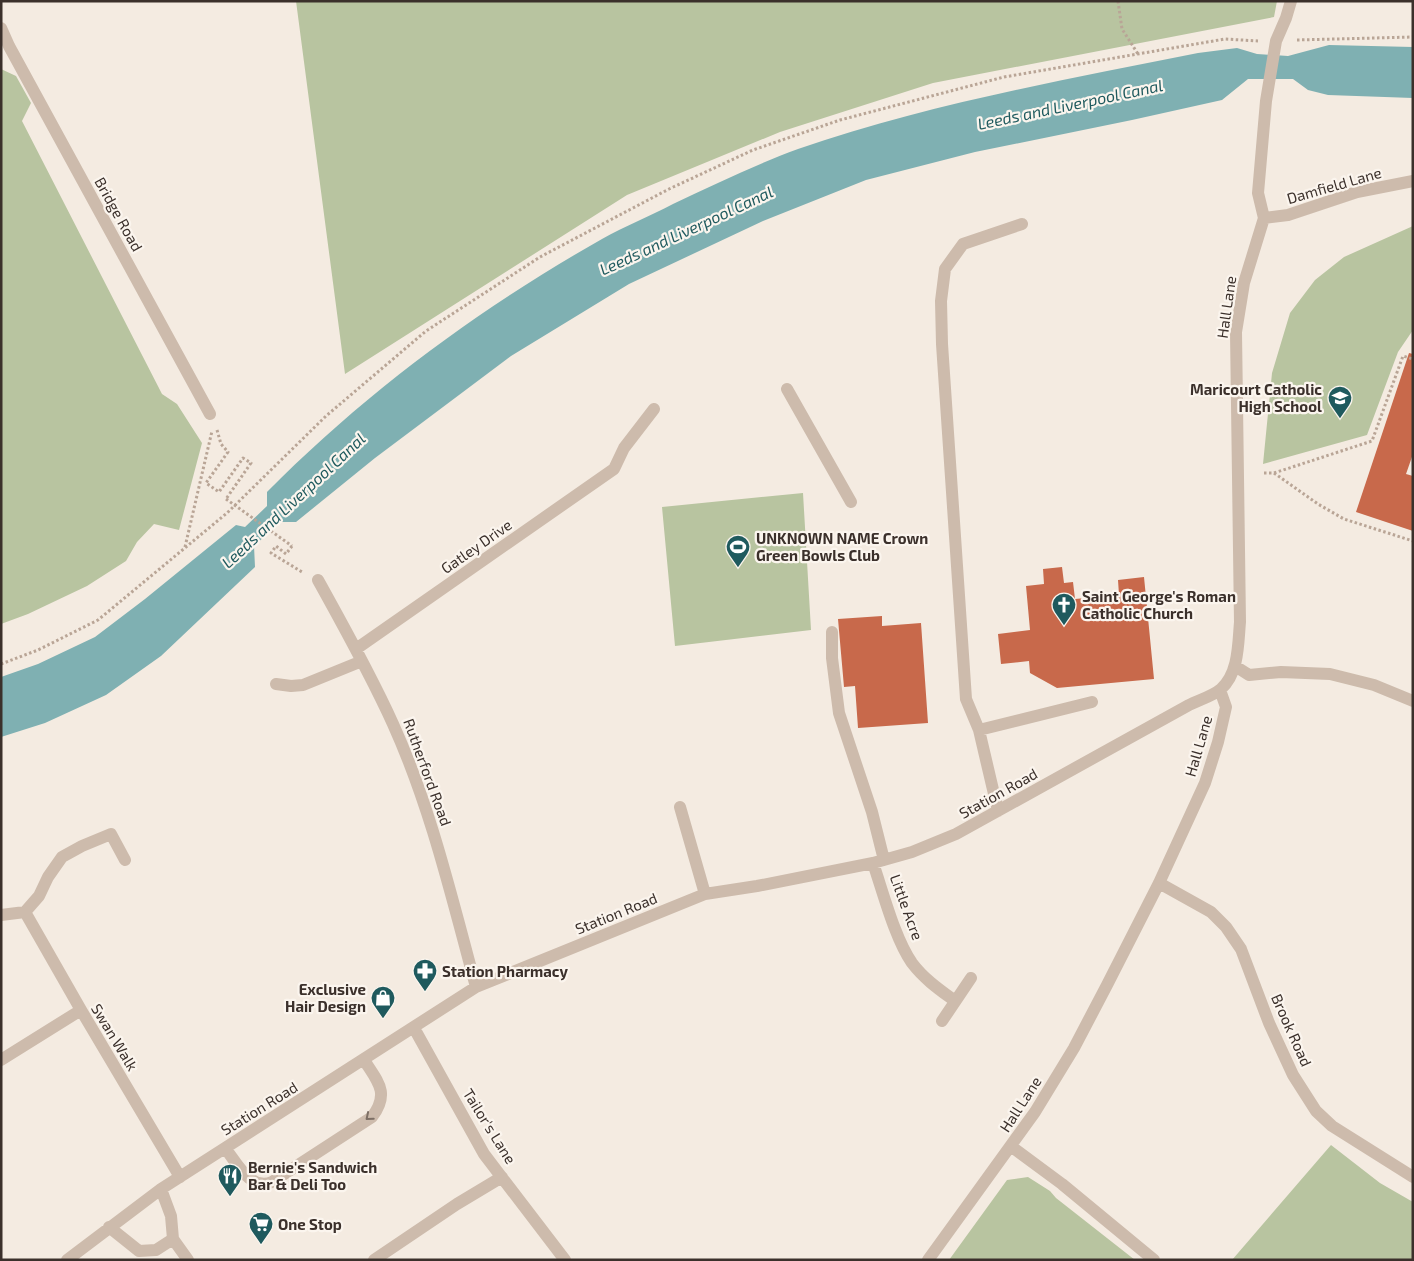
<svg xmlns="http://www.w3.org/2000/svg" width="1414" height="1261" font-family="'Exo 2',sans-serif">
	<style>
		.green { fill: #b8c4a0 }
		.water { fill: #7fb0b2 }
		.building { fill: #c8694b }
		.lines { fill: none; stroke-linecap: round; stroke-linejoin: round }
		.path { stroke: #b9a596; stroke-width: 3; stroke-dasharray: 2.5 2.5; stroke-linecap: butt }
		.minor { stroke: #cdbbac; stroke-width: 12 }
		.path-bridge { stroke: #b9a596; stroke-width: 3; stroke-dasharray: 2.5 2.5; stroke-linecap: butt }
		.oneway { stroke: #7d6f65 }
		.labels { text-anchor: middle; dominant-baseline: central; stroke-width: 4.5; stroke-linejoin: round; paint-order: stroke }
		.street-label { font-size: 15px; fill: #3b302b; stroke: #fbf5ee }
		.poi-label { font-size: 15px; font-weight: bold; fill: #3b302b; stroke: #fbf5ee; text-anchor: start }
		.water-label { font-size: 16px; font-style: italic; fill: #1f5a5e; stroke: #fbf5ee }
	</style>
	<rect width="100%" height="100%" fill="#f4ebe1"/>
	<path class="green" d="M296,1H1277L1274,17L933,83L780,132L627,195L345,374Z
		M1,69L16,76L31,103L22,121L162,394L177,404L202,443L179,530L154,524L137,542L126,561L87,586L28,614L1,624Z
		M1413,226V330L1398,352L1367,435L1263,464L1272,373L1290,313L1315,280L1344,257Z
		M803,493L811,630L675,646L662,507Z
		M1331,1145L1380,1183L1413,1202V1260H1232Z
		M1028,1177L1050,1191L1056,1198L1135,1260H949L1007,1180Z"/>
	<path class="water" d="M1329,45L1413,47V98L1328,95L1308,90L1293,79H1248L1222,100L1132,120L975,152L866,180L763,221L629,284L511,356L375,458L296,522H280L254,546L255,567L161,656L106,695L45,723L1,737V677L38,664L95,637L145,599L236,525L245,527L267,506V492C366,392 480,308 602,239C625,226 650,216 673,204C713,185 757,164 798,149C928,104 1064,80 1198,53L1237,48L1257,54L1288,56Z"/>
	<path class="building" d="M1409,353L1413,354V454L1406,474L1413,476V531L1356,512Z
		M1062,567L1064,583L1073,582L1075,599L1119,595L1118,580L1144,577L1154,679L1057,688L1030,673L1029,661L1001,664L998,634L1030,630L1026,586L1044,584L1043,569Z
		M882,616V626L921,623L928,723L858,728L855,686L844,687L838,619Z"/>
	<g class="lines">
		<path class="path" d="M1118,1L1122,29L1138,54
			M1297,40L1413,37
			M217,430L221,444L228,452L206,483L219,492L243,458L251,463L226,499
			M1264,473H1274L1318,504L1344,519L1413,541
			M1274,473L1372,441L1403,356L1413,359
			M292,546L286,554L276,546L271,553L302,572
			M185,547L212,431
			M1,664L38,650L98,620L227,513L326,416L426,331L540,257L669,189L753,150L840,120L1004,77L1225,39L1258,41"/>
		<path class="minor" d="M1,28L9,46L210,414
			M1264,218L1288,215L1357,192L1413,181
			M787,389L851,502
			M318,580C344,627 371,675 393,724C431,808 452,899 476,987
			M832,632V658L839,713L872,812L884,860
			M356,649L614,469L624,448L654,409
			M1235,666L1249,675L1281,672L1330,674L1374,685L1413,701
			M276,684L291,686L303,685L362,661
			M979,730L1092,702
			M680,807L705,894
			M998,811L979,730L966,699L942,344L941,301L945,269L963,244L1022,224
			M873,863C883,892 895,939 912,963C924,979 940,990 955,1001
			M1159,883L1211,912L1226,927L1241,949L1269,1023L1293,1075L1316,1111L1332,1126L1413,1177
			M25,912L81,1010L180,1177
			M1,915L25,912L39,896L48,877L62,857L82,846L111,834L125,860
			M942,1021L971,978
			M414,1028L484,1154L565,1260
			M1,1060L81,1010
			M1012,1147L1062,1184L1154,1260
			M225,1148C237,1163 250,1191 272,1182L372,1117C390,1093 378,1082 364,1060
			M161,1189L171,1216L173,1239L188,1260
			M109,1227L139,1251L156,1250L173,1239
			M67,1260L161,1189L476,987L705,894L757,886L873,863L912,852L956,834L1189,705C1199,700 1213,696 1221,689C1239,673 1238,644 1240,622L1236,332L1244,283L1264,218L1258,193L1266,101L1276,41L1286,18L1291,1
			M374,1260L457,1204L502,1177
			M928,1260L1035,1112L1074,1048L1107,985L1159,883L1205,783L1218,742L1226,707L1220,690"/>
		<path class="path-bridge" d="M226,499L292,546"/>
	</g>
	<defs><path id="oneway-chevron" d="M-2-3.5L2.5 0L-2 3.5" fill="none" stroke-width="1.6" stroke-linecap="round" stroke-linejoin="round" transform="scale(1.25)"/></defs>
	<use class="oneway" href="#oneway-chevron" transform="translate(369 1117) rotate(140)"/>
	<defs>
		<symbol id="school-pin" viewBox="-11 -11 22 30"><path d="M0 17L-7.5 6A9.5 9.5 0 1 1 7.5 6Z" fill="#1f5a5e" stroke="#fbf5ee"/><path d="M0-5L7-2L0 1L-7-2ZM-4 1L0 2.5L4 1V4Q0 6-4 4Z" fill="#fff"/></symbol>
		<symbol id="stadium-pin" viewBox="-11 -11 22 30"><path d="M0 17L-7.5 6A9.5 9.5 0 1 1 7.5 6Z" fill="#1f5a5e" stroke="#fbf5ee"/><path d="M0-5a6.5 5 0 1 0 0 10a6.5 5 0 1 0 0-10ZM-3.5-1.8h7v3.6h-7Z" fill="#fff"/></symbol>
		<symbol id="church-pin" viewBox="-11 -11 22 30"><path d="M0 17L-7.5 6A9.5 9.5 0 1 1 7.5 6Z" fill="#1f5a5e" stroke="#fbf5ee"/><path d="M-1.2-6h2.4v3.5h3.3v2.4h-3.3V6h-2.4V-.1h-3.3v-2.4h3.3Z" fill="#fff"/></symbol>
		<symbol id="pharmacy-pin" viewBox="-11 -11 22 30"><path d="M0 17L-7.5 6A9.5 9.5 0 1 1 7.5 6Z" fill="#1f5a5e" stroke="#fbf5ee"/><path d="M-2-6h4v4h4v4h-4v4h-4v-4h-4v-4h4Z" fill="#fff"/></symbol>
		<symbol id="shop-pin" viewBox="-11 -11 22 30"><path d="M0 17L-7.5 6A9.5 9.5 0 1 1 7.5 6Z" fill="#1f5a5e" stroke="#fbf5ee"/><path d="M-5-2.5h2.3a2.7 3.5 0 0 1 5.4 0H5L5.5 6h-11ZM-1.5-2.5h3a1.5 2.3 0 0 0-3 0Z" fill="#fff"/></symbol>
		<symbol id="restaurant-pin" viewBox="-11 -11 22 30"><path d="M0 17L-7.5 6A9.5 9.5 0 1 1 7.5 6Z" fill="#1f5a5e" stroke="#fbf5ee"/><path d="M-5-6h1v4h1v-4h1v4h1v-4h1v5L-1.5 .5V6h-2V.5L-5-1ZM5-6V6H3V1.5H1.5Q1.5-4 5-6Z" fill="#fff"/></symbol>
		<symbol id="supermarket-pin" viewBox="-11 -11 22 30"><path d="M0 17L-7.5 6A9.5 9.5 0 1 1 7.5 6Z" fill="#1f5a5e" stroke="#fbf5ee"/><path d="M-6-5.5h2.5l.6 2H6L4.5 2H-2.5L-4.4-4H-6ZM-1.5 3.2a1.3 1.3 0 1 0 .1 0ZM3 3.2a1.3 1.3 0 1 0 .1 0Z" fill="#fff"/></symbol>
	</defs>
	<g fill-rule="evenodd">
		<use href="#school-pin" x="1326" y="384" width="28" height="38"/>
		<use href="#stadium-pin" x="724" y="533" width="28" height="38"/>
		<use href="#church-pin" x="1050" y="591" width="28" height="38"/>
		<use href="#pharmacy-pin" x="411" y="957" width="28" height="38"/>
		<use href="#shop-pin" x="369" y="984" width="28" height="38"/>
		<use href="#restaurant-pin" x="216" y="1162" width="28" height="38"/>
		<use href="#supermarket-pin" x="247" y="1210" width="28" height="38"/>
	</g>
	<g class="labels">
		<g class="street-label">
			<text transform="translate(1334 185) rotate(-16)">Damfield Lane</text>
			<text transform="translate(119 214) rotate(61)">Bridge Road</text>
			<text transform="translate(1226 307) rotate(-82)">Hall Lane</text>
			<text transform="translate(476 546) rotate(-35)">Gatley Drive</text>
			<text transform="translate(1198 746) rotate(-74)">Hall Lane</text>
			<text transform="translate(428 772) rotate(70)">Rutherford Road</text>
			<text transform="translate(998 793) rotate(-29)">Station Road</text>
			<text transform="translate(907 907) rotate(70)">Little Acre</text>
			<text transform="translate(616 913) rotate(-22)">Station Road</text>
			<text transform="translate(1292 1030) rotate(66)">Brook Road</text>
			<text transform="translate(115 1037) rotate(59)">Swan Walk</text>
			<text transform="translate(1020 1104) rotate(-57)">Hall Lane</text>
			<text transform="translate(259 1108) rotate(-32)">Station Road</text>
			<text transform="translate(490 1126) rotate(58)">Tailor's Lane</text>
		</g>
		<g class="poi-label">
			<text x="1322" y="389" text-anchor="end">Maricourt Catholic<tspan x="1322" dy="17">High School</tspan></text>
			<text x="756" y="538">UNKNOWN NAME Crown<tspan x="756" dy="17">Green Bowls Club</tspan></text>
			<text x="1082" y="596">Saint George's Roman<tspan x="1082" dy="17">Catholic Church</tspan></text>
			<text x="442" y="971">Station Pharmacy</text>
			<text x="366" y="989" text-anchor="end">Exclusive<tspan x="366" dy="17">Hair Design</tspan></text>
			<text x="248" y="1167">Bernie's Sandwich<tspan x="248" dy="17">Bar &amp; Deli Too</tspan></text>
			<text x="278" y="1224">One Stop</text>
		</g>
		<g class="water-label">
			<text transform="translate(1070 104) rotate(-12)">Leeds and Liverpool Canal</text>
			<text transform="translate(686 230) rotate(-25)">Leeds and Liverpool Canal</text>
			<text transform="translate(293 500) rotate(-43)">Leeds and Liverpool Canal</text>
		</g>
	</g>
	<rect width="1414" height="1261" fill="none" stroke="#3b302b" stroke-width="5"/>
</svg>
